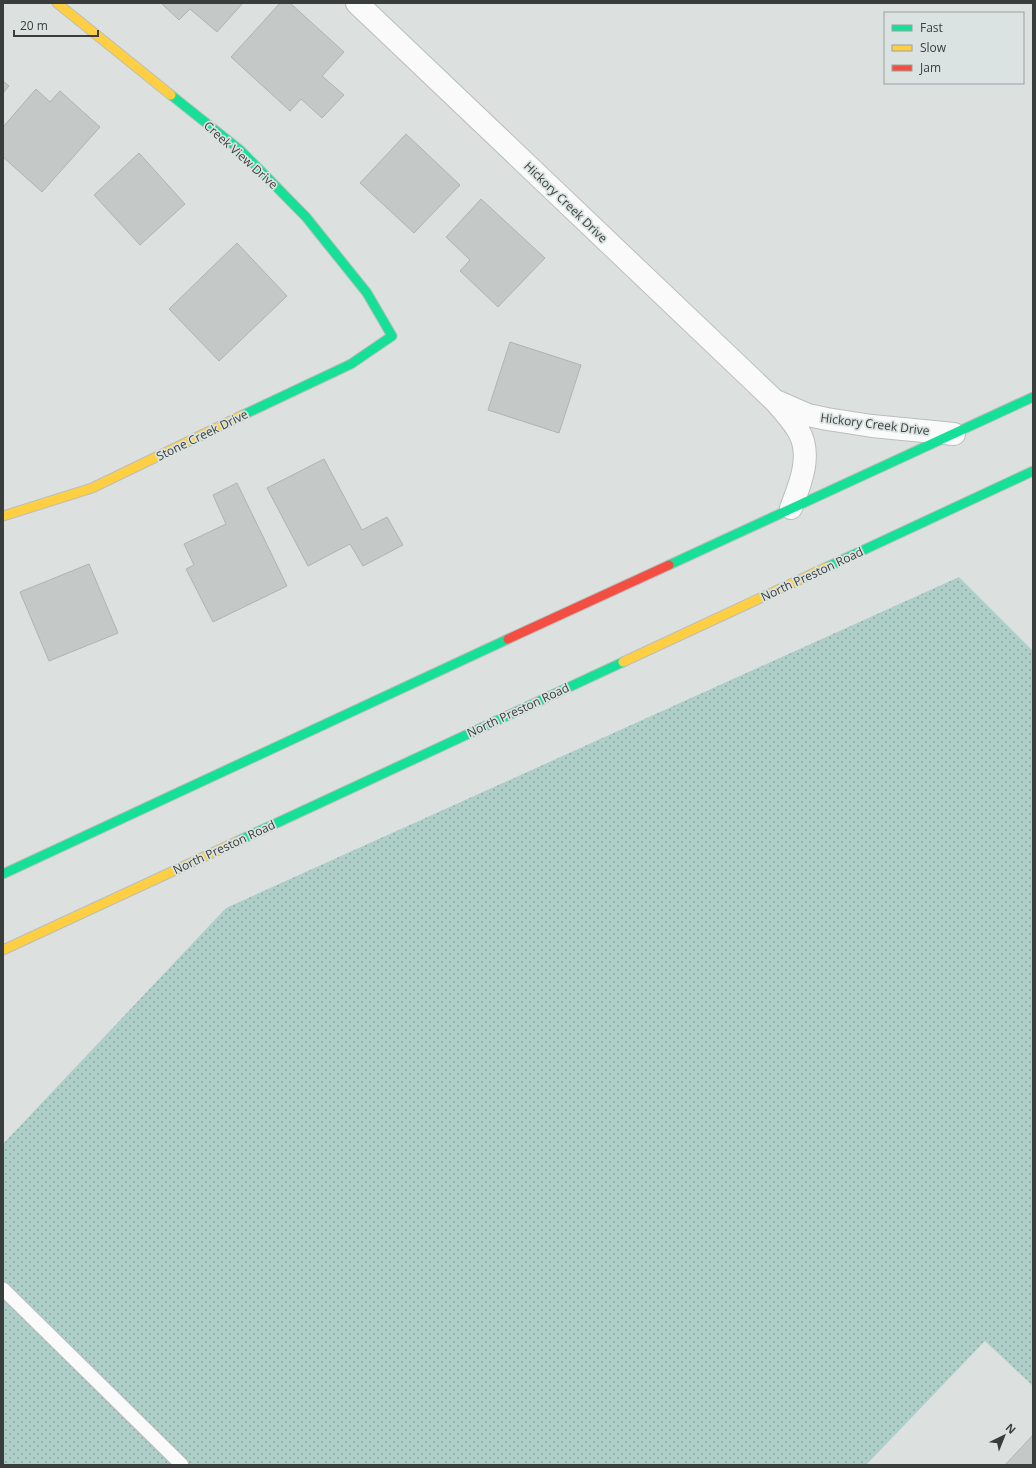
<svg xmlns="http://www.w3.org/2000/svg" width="1036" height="1468" font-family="'Open Sans',sans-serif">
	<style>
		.grass { fill: url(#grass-dots) }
		.building { fill: #c4c8c7; stroke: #afb3b2 }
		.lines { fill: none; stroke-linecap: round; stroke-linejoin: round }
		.lane-casing { stroke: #babebd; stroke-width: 15 }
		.street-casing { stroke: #babebd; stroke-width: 24 }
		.fast-casing { stroke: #babebd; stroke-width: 11 }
		.slow-casing { stroke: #babebd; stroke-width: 11 }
		.jam-casing { stroke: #babebd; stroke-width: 11 }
		.lane { stroke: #fafafa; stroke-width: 13 }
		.street { stroke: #fafafa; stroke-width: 22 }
		.fast { stroke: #16e098; stroke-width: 9 }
		.slow { stroke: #ffcf43; stroke-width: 9 }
		.jam { stroke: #f24e42; stroke-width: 9 }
		.labels { text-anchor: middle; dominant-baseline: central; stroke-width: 3.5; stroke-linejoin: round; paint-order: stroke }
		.street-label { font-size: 12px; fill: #393d3c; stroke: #dae3e1 }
	</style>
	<defs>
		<pattern id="grass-dots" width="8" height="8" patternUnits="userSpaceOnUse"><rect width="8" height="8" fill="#aecec8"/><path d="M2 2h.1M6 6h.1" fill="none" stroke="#8fa8a4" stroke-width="1.8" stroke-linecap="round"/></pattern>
	</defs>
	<rect width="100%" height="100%" fill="#dce1e0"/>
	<path class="grass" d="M959,577L1033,651V1386L985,1341L866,1465H3V1144L226,908Z"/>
	<path class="building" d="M161,3H243L217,32L190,9L179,20Z
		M280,3H290L344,52L322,76L344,95L322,118L301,99L290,111L231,57Z
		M3,81L9,86L3,93Z
		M36,89L50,102L60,91L100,127L42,192L3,157V127Z
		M406,134L460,185L414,233L360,183Z
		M139,153L185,204L140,245L94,195Z
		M481,199L545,258L498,307L460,271L470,260L446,237Z
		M237,243L287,296L219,361L169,309Z
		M510,342L581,365L559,433L488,410Z
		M324,459L362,530L387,517L403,545L363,566L350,544L308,566L267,488Z
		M237,483L287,586L213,622L186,569L194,565L184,544L226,524L213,495Z
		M89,564L118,633L49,661L20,592Z
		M1033,1435V1465H1005Z"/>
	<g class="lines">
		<defs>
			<path id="lane" d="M3,1289L182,1465"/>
			<path id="street" d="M357,3L775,401C783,410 792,420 798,430C813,454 800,485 791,508
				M776,401L808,415L827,419L872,426L954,434"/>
			<path id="fast" d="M171,95L240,150L306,217L367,293L392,336L351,364L243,415
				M669,565L1033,397
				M827,567L1033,471
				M238,841L623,662
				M3,874L508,639"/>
			<path id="slow" d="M57,3L171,95
				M3,516L92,488L243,415
				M623,662L827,567
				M3,950L238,841"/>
			<path id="jam" d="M508,639L669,565"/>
		</defs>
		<use href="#lane" class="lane-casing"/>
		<use href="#street" class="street-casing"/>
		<use href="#fast" class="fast-casing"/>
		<use href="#slow" class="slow-casing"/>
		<use href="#jam" class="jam-casing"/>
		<use href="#lane" class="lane"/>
		<use href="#street" class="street"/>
		<use href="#fast" class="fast"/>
		<use href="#slow" class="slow"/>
		<use href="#jam" class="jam"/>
	</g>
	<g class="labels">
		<g class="street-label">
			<text transform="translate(241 155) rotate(42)">Creek View Drive</text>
			<text transform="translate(566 202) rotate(44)">Hickory Creek Drive</text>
			<text transform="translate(875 424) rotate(7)">Hickory Creek Drive</text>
			<text transform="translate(202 435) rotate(-26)">Stone Creek Drive</text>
			<text transform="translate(812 574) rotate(-25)">North Preston Road</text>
			<text transform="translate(518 710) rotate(-25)">North Preston Road</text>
			<text transform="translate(224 847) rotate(-25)">North Preston Road</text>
		</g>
	</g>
	<rect width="1036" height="1468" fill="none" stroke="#393d3c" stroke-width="8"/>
	<rect x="884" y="12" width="140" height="72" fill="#dae3e1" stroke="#9aa19f"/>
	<rect x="892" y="25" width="20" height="6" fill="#16e098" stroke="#9aa19f"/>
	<text x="920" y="32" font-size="12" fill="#393d3c">Fast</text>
	<rect x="892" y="45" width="20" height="6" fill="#ffcf43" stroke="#9aa19f"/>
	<text x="920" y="52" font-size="12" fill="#393d3c">Slow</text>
	<rect x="892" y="65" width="20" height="6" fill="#f24e42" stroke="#9aa19f"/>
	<text x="920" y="72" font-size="12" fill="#393d3c">Jam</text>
	<g transform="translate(1004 1436) rotate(43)" stroke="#dae3e1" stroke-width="3" paint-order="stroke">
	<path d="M0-3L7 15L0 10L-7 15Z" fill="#393d3c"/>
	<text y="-6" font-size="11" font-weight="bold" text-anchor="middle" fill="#393d3c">N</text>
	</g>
	<path d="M14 30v6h84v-6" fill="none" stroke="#393d3c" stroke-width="2"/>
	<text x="20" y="30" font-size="12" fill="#393d3c" stroke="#dae3e1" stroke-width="3" paint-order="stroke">20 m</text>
</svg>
